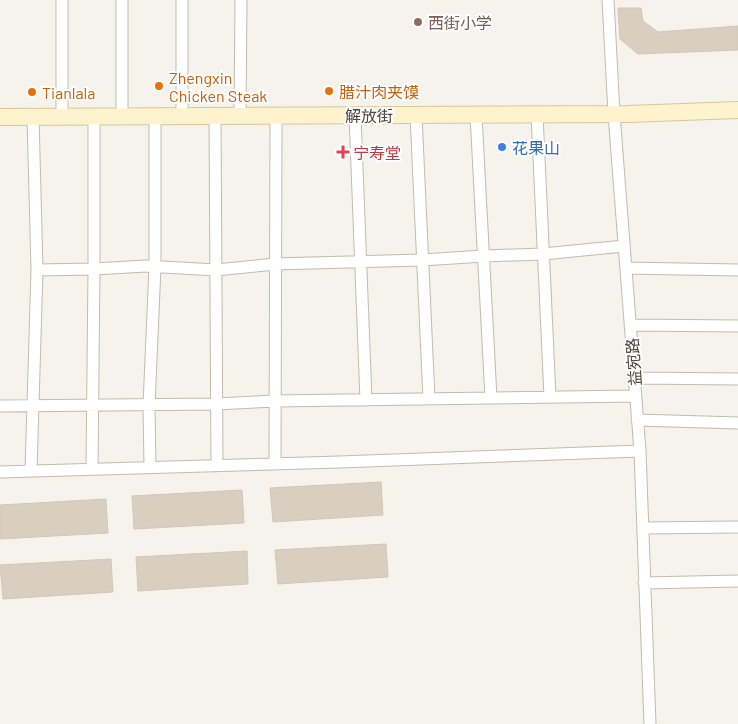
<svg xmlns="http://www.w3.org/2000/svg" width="738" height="724" font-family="Barlow,'Noto Sans SC',sans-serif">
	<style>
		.building { fill: #d8cfc1; stroke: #d3c7b4 }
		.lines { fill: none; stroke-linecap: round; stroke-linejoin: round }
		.street-casing { stroke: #c2bbae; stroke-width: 13 }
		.secondary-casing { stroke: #d6c79b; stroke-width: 18 }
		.street { stroke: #fff; stroke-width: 11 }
		.secondary { stroke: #fff3cd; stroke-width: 16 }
		.education-dot { fill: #8d6e63; stroke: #fff; stroke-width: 2 }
		.food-dot { fill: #e8710a; stroke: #fff; stroke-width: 2 }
		.shop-dot { fill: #3f7fe0; stroke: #fff; stroke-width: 2 }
		.health-dot { fill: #e0444e; stroke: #fff; stroke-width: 2 }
		.labels { text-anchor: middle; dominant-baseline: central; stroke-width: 4; stroke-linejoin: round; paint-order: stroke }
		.education-label { font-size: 16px; fill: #785e54; stroke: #fff; text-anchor: start }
		.food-label { font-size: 16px; fill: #c56008; stroke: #fff; text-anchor: start }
		.street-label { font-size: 16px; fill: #4b4439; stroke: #fff }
		.shop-label { font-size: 16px; fill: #366cbe; stroke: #fff; text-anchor: start }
		.health-label { font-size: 16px; fill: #be3a42; stroke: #fff; text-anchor: start }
	</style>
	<rect width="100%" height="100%" fill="#f6f3ec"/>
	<path class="building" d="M618,8H641L643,21L658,32L738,26V50L638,54L620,39Z
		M381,482L383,515L273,522L270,488Z
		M242,490L244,523L134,529L132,496Z
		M106,499L108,533L0,539V505Z
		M386,544L388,577L278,584L275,550Z
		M247,551L248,584L138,591L136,557Z
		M111,559L113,592L3,599L0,565Z"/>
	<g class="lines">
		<defs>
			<path id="street" d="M62,0V116
				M182,0V116
				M608,0L614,114L640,451L650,724
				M537,114L550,397
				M355,115L366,400
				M416,115L429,399
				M476,115L491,398
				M33,116L37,270
				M122,116V0
				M215,116L217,465
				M240,116L241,0
				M626,268L738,270
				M630,325L738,326
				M634,378L738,379
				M0,406L216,404L275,401L635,396
				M637,420L738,423
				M275,464L276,115
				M150,467L149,405L155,267V116
				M92,469L94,269V116
				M31,471L37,270L94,269L146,266L216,270L275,264L422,260L484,256L543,254L624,246
				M0,472L339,462L640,451
				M643,528L738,527
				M644,583L738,581"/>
			<path id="secondary" d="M0,117L628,114L738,110"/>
		</defs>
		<use href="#street" class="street-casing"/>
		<use href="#secondary" class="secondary-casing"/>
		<use href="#street" class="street"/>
		<use href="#secondary" class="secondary"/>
	</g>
	<circle class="education-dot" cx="418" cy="22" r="5"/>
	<g class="food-dot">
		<circle cx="159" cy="86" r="5"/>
		<circle cx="329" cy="91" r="5"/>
		<circle cx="32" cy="92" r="5"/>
	</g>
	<circle class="shop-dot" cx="502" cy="147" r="5"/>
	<path class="health-dot" d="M340.5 144.5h5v5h5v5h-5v5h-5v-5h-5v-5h5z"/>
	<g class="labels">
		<g class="education-label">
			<text x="428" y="22">西街小学</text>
		</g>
		<g class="food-label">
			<text x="169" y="77">Zhengxin<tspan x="169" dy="18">Chicken Steak</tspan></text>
			<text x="339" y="91">腊汁肉夹馍</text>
			<text x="42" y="92">Tianlala</text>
		</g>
		<g class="street-label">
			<text x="369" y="115">解放街</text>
			<text transform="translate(633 362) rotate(-94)">益宛路</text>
		</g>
		<g class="shop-label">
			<text x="512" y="147">花果山</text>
		</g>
		<g class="health-label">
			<text x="353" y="152">宁寿堂</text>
		</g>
	</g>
</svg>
